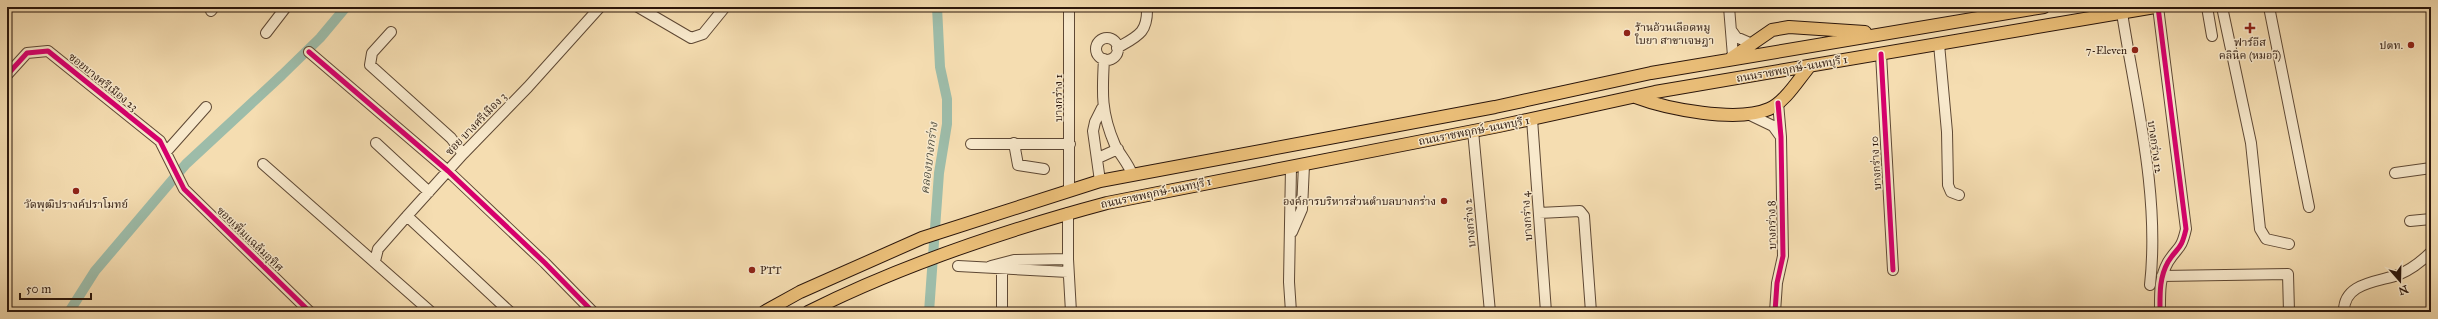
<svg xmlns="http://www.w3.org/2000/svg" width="2438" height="319" font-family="'IM FELL Great Primer','Noto Serif Thai',serif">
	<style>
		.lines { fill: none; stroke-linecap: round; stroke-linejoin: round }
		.canal { stroke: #9dbca9; stroke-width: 10 }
		.minor-casing { stroke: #5e4834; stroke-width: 12 }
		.major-casing { stroke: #2b160b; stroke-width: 14 }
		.minor { stroke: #f8e9cc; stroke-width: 10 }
		.major { stroke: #eabe78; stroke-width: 12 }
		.cycleway-casing { stroke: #f8e9cc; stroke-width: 8 }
		.cycleway { stroke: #d6006c; stroke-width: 5 }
		.poi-dot { fill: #8f2418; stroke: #f8e9cc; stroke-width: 1.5 }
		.labels { text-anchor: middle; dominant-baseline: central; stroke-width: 3; stroke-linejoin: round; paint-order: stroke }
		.poi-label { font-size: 11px; fill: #2b160b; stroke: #f8e9cc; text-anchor: end }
		.street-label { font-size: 11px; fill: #2b160b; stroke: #f8e9cc }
		.water-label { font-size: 12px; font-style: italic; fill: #535042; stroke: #f8e9cc }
	</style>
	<rect width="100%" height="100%" fill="#f5ddb1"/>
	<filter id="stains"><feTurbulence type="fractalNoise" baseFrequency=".005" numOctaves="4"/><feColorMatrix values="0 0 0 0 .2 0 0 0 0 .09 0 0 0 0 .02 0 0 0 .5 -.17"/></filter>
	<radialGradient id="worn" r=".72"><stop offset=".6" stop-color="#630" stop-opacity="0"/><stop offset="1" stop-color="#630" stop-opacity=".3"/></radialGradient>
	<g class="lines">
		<path class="canal" d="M69,312L95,271L186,164L282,75L320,38L346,7
			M929,312L939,173L947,124V99L940,67L937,7"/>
		<defs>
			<path id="minor" d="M638,7L691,38L703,34L725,7
				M1729,7L1733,56
				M2158,7L2186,229C2181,251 2178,246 2168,262C2159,278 2160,295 2160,312
				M2207,7L2212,36
				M2222,7L2251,143L2260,229L2266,239L2289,244
				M2269,7L2309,207
				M211,11L214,7
				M2122,13C2136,102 2160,195 2150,285
				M1731,30L1736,37L1750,43
				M391,32L372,53L370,65L451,138L463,154
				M266,33L286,7
				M1096 49a11 11 0 1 1 22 0a11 11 0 1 1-22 0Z
				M1939,44L1947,132L1948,185L1951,192L1959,195
				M1117,48C1138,36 1148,33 1147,7
				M309,52L448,171L545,263L593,312
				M1881,54L1893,270
				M1104,59C1102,93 1101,113 1115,145C1120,155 1128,163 1132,174
				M7,75L27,53L48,51L160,141L184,189L310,312
				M1748,114L1773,126L1781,137
				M1532,119L1546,312
				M1473,131L1490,312
				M376,143L429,192
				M1014,143L1018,165L1044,169
				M971,144H1070
				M166,152L206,107
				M1098,158L1118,149
				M263,164L431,312
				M2395,173L2431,168
				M1100,181L1093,131L1095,122L1102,108
				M1069,190V7
				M1068,213V259L1071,312
				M1539,213L1580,211L1584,216L1591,312
				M407,216L510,312
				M2410,221L2431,219
				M1292,232L1302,209L1304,165
				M375,261L378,249L407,216L463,154L528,87L600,7
				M1002,264V312
				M958,266L1068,272
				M991,266L1014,260L1068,259
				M2162,276L2288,274L2289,312
				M1291,312L1289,282L1291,167
				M1775,312L1777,283L1783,256L1781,137L1778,103
				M2344,312C2343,283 2377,282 2398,275C2410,270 2422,261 2431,252"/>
			<path id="major" d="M1730,59L1772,30L1789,27L1865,32
				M1635,97C1667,109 1737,123 1769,109C1785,102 1798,80 1809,67
				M764,312L800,292L922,238L1100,181L1495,107L1651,73L2044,7
				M808,312C902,265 1006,230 1107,203L1499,126L1655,92L2155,7"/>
		</defs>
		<use href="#minor" class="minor-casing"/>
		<use href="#major" class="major-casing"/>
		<use href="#minor" class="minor"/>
		<use href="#major" class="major"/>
		<defs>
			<path id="cycleway" d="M2158,7L2186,229C2181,251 2178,246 2168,262C2159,278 2160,295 2160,312
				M309,52L448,171L545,263L593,312
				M1881,54L1893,270
				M7,75L27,53L48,51L160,141L184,189L310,312
				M1775,312L1777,283L1783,256L1781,137L1778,103"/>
		</defs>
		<use href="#cycleway" class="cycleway-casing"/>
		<use href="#cycleway" class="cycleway"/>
	</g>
	<g class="poi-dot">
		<path d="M2248 22h4v4h4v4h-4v4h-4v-4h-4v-4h4z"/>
		<circle cx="1627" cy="33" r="4"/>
		<circle cx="2411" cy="45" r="4"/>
		<circle cx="2135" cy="50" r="4"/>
		<circle cx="76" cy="191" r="4"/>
		<circle cx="1444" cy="201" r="4"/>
		<circle cx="752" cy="270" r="4"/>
	</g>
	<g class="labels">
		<g class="poi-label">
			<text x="1635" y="27" text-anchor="start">ร้านอ้วนเลือดหมู<tspan x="1635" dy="13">ใบยา สาขาเจษฎา</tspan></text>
			<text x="2250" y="42" text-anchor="middle">ฟาร์อีส<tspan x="2250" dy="13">คลินิค (หมอวี)</tspan></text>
			<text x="2403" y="45">ปตท.</text>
			<text x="2127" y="50">7-Eleven</text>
			<text x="1436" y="201">องค์การบริหารส่วนตำบลบางกร่าง</text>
			<text x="76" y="204" text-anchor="middle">วัดพุฒิปรางค์ปราโมทย์</text>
			<text x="760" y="270" text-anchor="start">PTT</text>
		</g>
		<g class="street-label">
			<text transform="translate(1792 69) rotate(-10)">ถนนราชพฤกษ์-นนทบุรี 1</text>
			<text transform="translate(103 82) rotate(39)">ซอยบางศรีเมือง 23</text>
			<text transform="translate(1058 98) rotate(-90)">บางกร่าง 1</text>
			<text transform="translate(476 124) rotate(-46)">ซอย บางศรีเมือง 3</text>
			<text transform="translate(1474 131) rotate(-11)">ถนนราชพฤกษ์-นนทบุรี 1</text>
			<text transform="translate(2155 147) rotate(82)">บางกร่าง 12</text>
			<text transform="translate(1876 163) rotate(-94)">บางกร่าง 10</text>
			<text transform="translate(1156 193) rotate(-12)">ถนนราชพฤกษ์-นนทบุรี 1</text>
			<text transform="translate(1527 216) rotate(-94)">บางกร่าง 4</text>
			<text transform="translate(1470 223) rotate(-95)">บางกร่าง 2</text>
			<text transform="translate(1772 225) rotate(-91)">บางกร่าง 8</text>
			<text transform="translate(250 239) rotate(44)">ซอยเพิ่มแฉล้มอุทิศ</text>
		</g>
		<g class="water-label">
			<text transform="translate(929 158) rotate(-83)">คลองบางกร่าง</text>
		</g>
	</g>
	<rect width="2438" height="319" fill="none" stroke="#f5ddb1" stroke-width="24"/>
	<rect x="8" y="8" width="2422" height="303" fill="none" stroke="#2b160b" stroke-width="2"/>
	<rect x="12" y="12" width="2414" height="295" fill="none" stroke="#2b160b"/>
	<g transform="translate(2400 281) rotate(160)" stroke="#f8e9cc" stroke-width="3" paint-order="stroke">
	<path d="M0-3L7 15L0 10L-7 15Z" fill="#2b160b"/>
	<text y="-6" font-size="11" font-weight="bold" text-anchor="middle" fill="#2b160b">N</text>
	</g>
	<path d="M20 293v6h71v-6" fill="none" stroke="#2b160b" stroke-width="2"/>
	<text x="26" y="293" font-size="12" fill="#2b160b" stroke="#f8e9cc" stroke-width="3" paint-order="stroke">50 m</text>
	<rect width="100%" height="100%" filter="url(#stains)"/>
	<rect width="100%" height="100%" fill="url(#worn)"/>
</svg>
